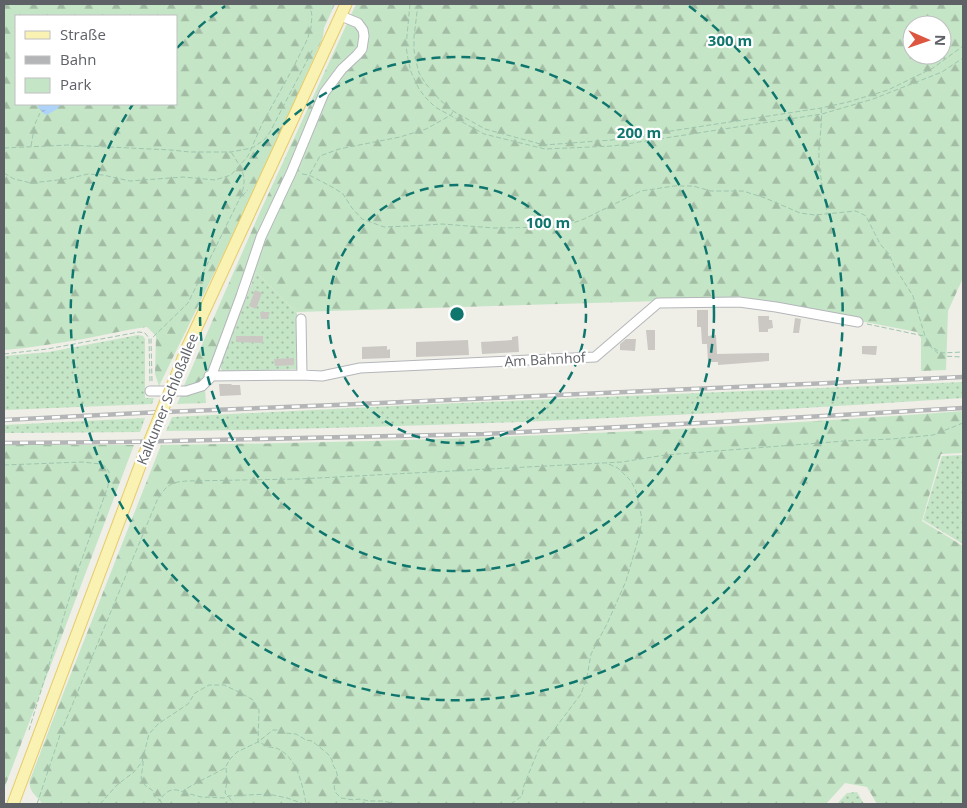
<svg xmlns="http://www.w3.org/2000/svg" width="967" height="808" font-family="'Open Sans',sans-serif">
	<style>
		.green { fill: url(#green-dots) }
		.forest { fill: url(#forest-firs); fill-rule: evenodd }
		.water { fill: url(#water-ripples) }
		.building { fill: #cbc8c4 }
		.lines { fill: none; stroke-linecap: round; stroke-linejoin: round }
		.minor-casing { stroke: #b4b6ba; stroke-width: 11 }
		.major-casing { stroke: #e7cc68; stroke-width: 13 }
		.path { stroke: #9ec5ad; stroke-width: 1; stroke-dasharray: 5 2.5; stroke-linecap: butt }
		.minor { stroke: #fff; stroke-width: 9 }
		.major { stroke: #f9f2b2; stroke-width: 11 }
		.rail-casing { stroke: #b4b5b6; stroke-width: 4.5 }
		.rail { stroke: #fff; stroke-width: 2.5; stroke-dasharray: 8; stroke-linecap: butt }
		.major-bridge-casing { stroke: #e7cc68; stroke-width: 13; stroke-linecap: butt }
		.major-bridge { stroke: #f9f2b2; stroke-width: 11 }
		.ring { fill: none; stroke: #0f766e; stroke-width: 2.5; stroke-dasharray: 9 6 }
		.labels { text-anchor: middle; dominant-baseline: central; stroke-width: 4.5; stroke-linejoin: round; paint-order: stroke }
		.street-label { font-size: 14px; fill: #5e6166; stroke: #fff }
		.centre { fill: #0f766e; stroke: #fff; stroke-width: 2.5 }
		.ring-label { font-size: 15px; text-anchor: middle; font-weight: bold; fill: #0f766e; stroke: #fff; stroke-width: 4.5; stroke-linejoin: round; paint-order: stroke }
	</style>
	<defs>
		<pattern id="green-dots" width="8" height="8" patternUnits="userSpaceOnUse" patternTransform="scale(1.25)"><rect width="8" height="8" fill="#c5e5c7"/><path d="M2 2h.1M6 6h.1" fill="none" stroke="#a3bda5" stroke-width="1.8" stroke-linecap="round"/></pattern>
		<pattern id="forest-firs" width="22" height="20" patternUnits="userSpaceOnUse" patternTransform="scale(1.25)"><rect width="22" height="20" fill="#c5e5c7"/><path d="M5 1l3.5 6h-7zM16 11l3.5 6h-7z" fill="#a3bda5"/></pattern>
		<pattern id="water-ripples" width="26" height="14" patternUnits="userSpaceOnUse" patternTransform="scale(1.25)"><rect width="26" height="14" fill="#add3f9"/><path d="M2 4q2-2 4 0t4 0M15 11q2-2 4 0t4 0" fill="none" stroke="#90afcd"/></pattern>
	</defs>
	<rect width="100%" height="100%" fill="#efeee7"/>
	<path class="green" d="M256,272L297,313L298,369L222,371L220,366Z
		M138,335L143,336L145,339V398H154L152,404L4,410V356L49,352Z
		M963,382V398C698,416 432,428 166,431L172,417L412,405Z
		M145,418L140,432L4,433V425Z
		M963,455V544L923,520L942,456Z
		M857,792L864,804H837L847,793Z"/>
	<path class="forest" d="M4,4H335L324,28L323,37L263,173L159,386L155,374L156,336L147,327C123,330 101,336 77,340C53,344 28,348 4,350ZM16,16H176V104H16Z
		M356,4H963V278L948,311L946,370L921,371V338L917,332L777,305L660,301L296,312L256,272L209,376L200,386L183,388L260,212ZM912,25H942V55H912Z
		M205,389L206,403L177,404L181,395Z
		M963,411V453L941,454L922,521L963,546V804H877L867,787L845,783L826,804H41V802C35,795 28,790 30,780L52,722L161,445C429,442 696,431 963,411Z
		M4,445H134L4,789Z"/>
	<path class="water" d="M38,104H61L57,109L47,115L43,113L38,107Z"/>
	<path class="building" d="M255,290L262,293L256,309L249,306Z
		M697,310H708V336L716,335L717,354L769,353V361L718,365V362H708L707,344H702L701,327H697Z
		M260,312H270L267,319H261Z
		M758,316H769V320H772L773,328L768,329V332H759Z
		M795,318L801,319L799,333H793Z
		M646,330H655V350H648Z
		M236,336H263V343L236,342Z
		M518,336L519,352L482,354L481,342L512,340V337Z
		M626,339H636L635,351L620,350V344Z
		M468,340L469,355L416,357V342Z
		M387,346V350L390,349V358L362,359V347Z
		M862,346H877L876,355L862,354Z
		M294,358V365L275,366L274,359Z
		M219,384H231L232,385H240L241,395L220,396Z"/>
	<g class="lines">
		<defs>
			<path id="minor" d="M301,319L302,375
				M209,376L302,375L322,376L360,368L595,357L658,303L739,302L776,307L858,322
				M150,391H186L202,386L211,377L241,296L261,237L291,173L324,93L342,69L357,55L362,49L364,36L363,30L358,23L341,16"/>
			<path id="major" d="M175,379L187,348L207,305L346,4
				M13,804L144,455"/>
		</defs>
		<use href="#minor" class="minor-casing"/>
		<use href="#major" class="major-casing"/>
		<path class="path" d="M410,4L406,46L408,59L411,72L419,89L425,97L435,107L484,134L545,149L613,146L822,114L873,99L942,72L963,58
			M418,4L414,37V50L416,61L419,73L426,84L439,99L453,111L485,129L544,145L612,140L821,108L848,102L888,90L933,68L963,46
			M821,108C823,125 818,142 819,159C820,177 824,195 827,213
			M31,146L35,124L40,113
			M4,148L68,145L171,150L190,152H231L252,148L264,140L270,132L313,49
			M4,173L14,179L31,183L67,179L88,174L103,175L130,181L183,177L215,180L231,175L248,156L262,124L293,68L307,40L311,28L312,16L311,11L306,4
			M302,174L309,175L334,188L343,194L352,208L362,219L384,227L410,226L442,224L494,228L562,227L584,219L641,191L674,186H693L711,191H743L765,198L800,213L815,215L856,211L866,216L880,244L889,254L894,266L913,296L925,336L931,347L941,356L963,357
			M310,174L320,156L339,149L400,137L426,129L451,115L453,111
			M242,196L248,190
			M867,324L924,336
			M934,348L941,353L963,352
			M4,354L47,349L139,332L145,333L149,338L150,383
			M152,381L151,339L188,303L241,196C248,176 242,169 231,152
			M4,465L82,462L101,464L106,467L109,472L108,486L78,570L29,730
			M143,761V765L141,778C143,781 144,785 147,787C151,790 154,789 154,796L160,800L156,804
			M226,768L227,781L225,793L228,796L234,804
			M183,792L201,797L226,798L228,796L268,794L287,798L304,804
			M37,804L61,732L158,498C167,485 171,482 187,481L299,479L622,462L665,455L845,441L892,439L933,435L963,423
			M100,804L117,785L134,772L142,762L149,734L158,724L188,704L195,693L209,685H224L241,693L253,700L259,710L258,742C261,743 265,745 269,747C273,748 276,747 280,750C297,759 303,786 306,804
			M162,804L160,800C166,791 172,787 183,792L184,790L198,782L212,775L225,768L230,759L237,752L258,742L273,730H281L285,733L296,734L306,740L312,741L328,754L332,760L333,765L336,770L338,778L334,787L336,793L341,798L354,800L359,799L370,801H382L398,804
			M511,804L522,796L524,785L538,751L581,694L587,677L591,654L607,624L626,581L640,533L642,519L636,491L631,481L618,468L606,463"/>
		<use href="#minor" class="minor"/>
		<use href="#major" class="major"/>
		<defs>
			<path id="rail" d="M4,420L140,413L335,405L963,377
				M4,443L125,442L484,434L719,422L963,408"/>
		</defs>
		<use href="#rail" class="rail-casing"/>
		<use href="#rail" class="rail"/>
		<defs>
			<path id="major-bridge" d="M144,455L175,379"/>
		</defs>
		<use href="#major-bridge" class="major-bridge-casing"/>
		<use href="#major-bridge" class="major-bridge"/>
	</g>
	<g class="ring">
		<circle cx="457" cy="314" r="129"/>
		<circle cx="457" cy="314" r="257"/>
		<path d="M177 48A386 386 0 0 1 225 6M689 6A386 386 0 1 1 133 104"/>
	</g>
	<g class="labels">
		<g class="street-label">
			<text transform="translate(545 359) rotate(-3)">Am Bahnhof</text>
			<text transform="translate(167 399) rotate(-68)">Kalkumer Schloßallee</text>
		</g>
	</g>
	<circle cx="457" cy="314" r="8" class="centre"/>
	<g class="ring-label">
		<text x="730" y="46">300 m</text>
		<text x="639" y="138">200 m</text>
		<text x="548" y="228">100 m</text>
	</g>
	<rect width="967" height="808" fill="none" stroke="#5e6166" stroke-width="10"/>
	<rect x="15" y="15" width="162" height="90" fill="#ffffff" stroke="#bfc0c2"/>
	<rect x="25" y="31" width="25" height="8" fill="#f9f2b2" stroke="#bfc0c2"/>
	<text x="60" y="40" font-size="15" fill="#5e6166">Straße</text>
	<rect x="25" y="56" width="25" height="8" fill="#b4b5b6" stroke="#bfc0c2"/>
	<text x="60" y="65" font-size="15" fill="#5e6166">Bahn</text>
	<rect x="25" y="78" width="25" height="15" fill="#c5e5c7" stroke="#bfc0c2"/>
	<text x="60" y="90" font-size="15" fill="#5e6166">Park</text>
	<g transform="translate(927 40) rotate(92)"><circle r="24" fill="#ffffff" stroke="#bfc0c2"/>
	<path d="M0-4L9 19L0 12L-9 19Z" fill="#dd563f"/>
	<text y="-8" font-size="14" font-weight="bold" text-anchor="middle" fill="#5e6166">N</text>
	</g>
</svg>
